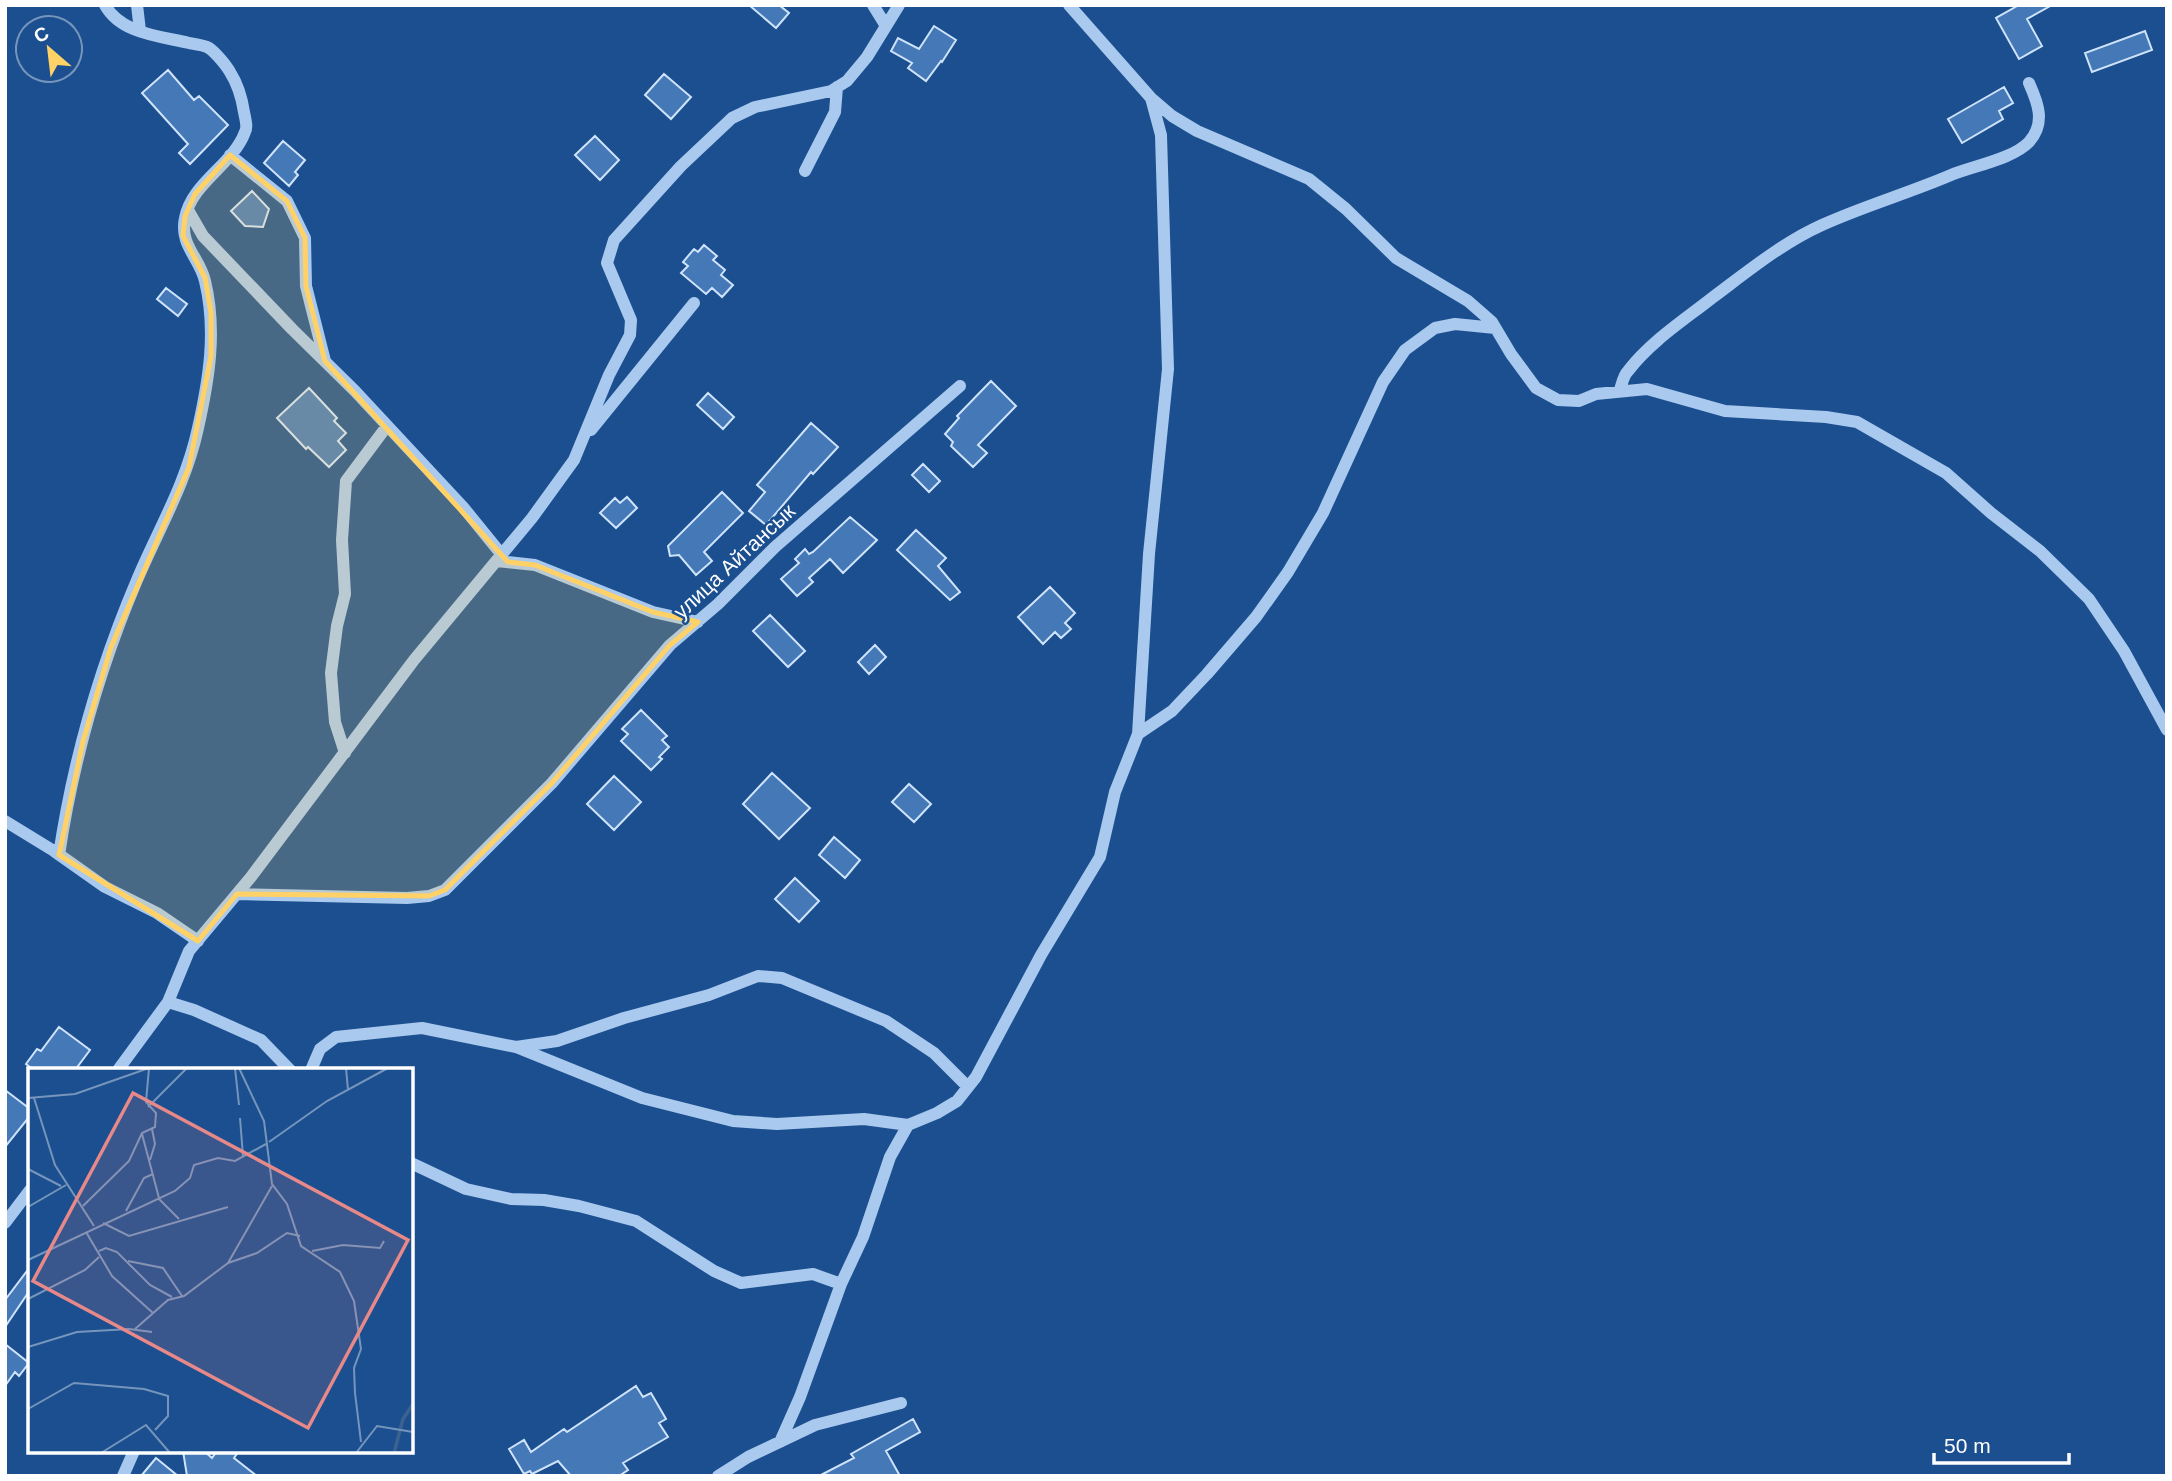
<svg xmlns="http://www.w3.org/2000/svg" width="2172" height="1481" font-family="Arial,sans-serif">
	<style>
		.building { fill: #4478b7; stroke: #cfe3fa; stroke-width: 2 }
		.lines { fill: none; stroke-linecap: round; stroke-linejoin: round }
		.minor { stroke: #a9c9ee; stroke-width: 12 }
		.marked { fill: #ffd166; fill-opacity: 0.2; stroke: #ffd166; stroke-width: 5; stroke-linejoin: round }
		.labels { text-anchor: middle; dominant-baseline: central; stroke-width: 5; stroke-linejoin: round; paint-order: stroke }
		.street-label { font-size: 21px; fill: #fff; stroke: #1b4f8f }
		.inset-river { fill: none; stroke: #3c6290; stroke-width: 3.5 }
		.inset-road { fill: none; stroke: #7695bc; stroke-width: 2 }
		.view { fill: #e88989; fill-opacity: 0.15; stroke: #e88989; stroke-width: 3.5 }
		.inset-edge { fill: none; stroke: #fff; stroke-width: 3.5 }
	</style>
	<rect width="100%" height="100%" fill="#1b4f8f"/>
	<path class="building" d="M749,5H779L789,13L776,28Z
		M2019,5H2052L2027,19L2042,46L2019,59L1996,18Z
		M934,26L956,40L942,62L941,61L926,81L908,68L912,63L891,51L898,38L919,49Z
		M2145,31L2152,50L2092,72L2085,53Z
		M168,70L194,100L199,96L228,125L190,164L179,153L188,144L142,93Z
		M664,74L691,97L671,119L645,95Z
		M2004,87L2013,103L1999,111L2003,119L1962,143L1948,119Z
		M595,136L619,160L600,180L575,155Z
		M283,141L305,160L295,172L298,175L289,186L264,163Z
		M252,191L269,209L263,227L245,226L231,211Z
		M704,245L717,256L713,260L725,270L721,275L733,285L722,297L712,288L706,294L681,273L688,266L683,262L694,249L698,252Z
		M166,288L187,304L178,316L157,299Z
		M991,381L1016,406L978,445L987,453L973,467L951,446L953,442L945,434L959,418L957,416Z
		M309,388L337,418L334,421L346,433L338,441L346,450L329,467L308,447L306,449L277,418Z
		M708,393L734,417L723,429L697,405Z
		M811,423L838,447L813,474L811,472L766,525L749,511L765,492L757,485Z
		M923,464L940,481L929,492L912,475Z
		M722,492L743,513L704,552L712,561L696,575L679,555L670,556L668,546Z
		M627,497L637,508L616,528L600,513L615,498L620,503Z
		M850,517L877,540L843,573L830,559L809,578L813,582L797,596L781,579L799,563L795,559L805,549L809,554L813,552Z
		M916,530L946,558L938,566L960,592L950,600L897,550Z
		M1050,587L1075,613L1065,623L1071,629L1061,638L1055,632L1043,644L1018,617Z
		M770,615L805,651L788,667L753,631Z
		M875,645L886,657L869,674L858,662Z
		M641,710L667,736L662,740L669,747L659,757L662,759L651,770L621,741L628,734L622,729Z
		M772,773L810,808L779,839L743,804Z
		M614,776L641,802L614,830L587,804Z
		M909,784L931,804L914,822L892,802Z
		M834,837L860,860L845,878L819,855Z
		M795,878L819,901L799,922L775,899Z
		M59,1027L90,1050L75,1070H34L26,1064L37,1049L41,1051Z
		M5,1090L30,1109V1116L5,1147Z
		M30,1267V1290L5,1327V1300Z
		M5,1344L29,1363L19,1376L15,1372L5,1386Z
		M636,1386L643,1397L651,1393L666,1419L659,1423L668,1437L623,1463L628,1470L619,1476H571L558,1461L532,1474L530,1471L524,1474L509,1449L524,1440L531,1452L564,1429L567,1432Z
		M913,1419L920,1432L886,1451L900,1476H819L854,1458L851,1454Z
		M183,1451H204L212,1458L217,1451H239L234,1458L257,1476H187Z
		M156,1458L178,1476H141Z"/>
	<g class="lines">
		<path class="minor" d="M137,5L140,31
			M873,5L886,26
			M1069,5L1151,98L1172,116L1197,131L1309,179L1346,209L1396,258L1468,301L1492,322L1511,354L1536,388L1558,400L1579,401L1596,394L1647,389L1725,411L1826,417L1857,422L1946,473L1991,513L2040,551L2089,599L2124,651L2167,730
			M230,155L287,201L305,238L306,286L325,361
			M805,171L835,112L837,87
			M188,210L203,236L292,329L355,391L463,507L502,555
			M1620,390C1622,384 1623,376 1628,371C1650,342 1684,320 1712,298C1747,272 1782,243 1822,225C1864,206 1909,193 1951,175C1973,166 2013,159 2029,142C2046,123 2038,103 2029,83
			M591,430L694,303
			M497,561L535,565L653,612L698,622
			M1138,734L1172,711L1207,674L1256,617L1288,572L1323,513L1383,382L1405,350L1435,328L1455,324L1495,328
			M345,753L335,722L331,673L337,626L345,594L342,540L346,481L387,426
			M5,821L54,851L105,887L157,913L198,941
			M59,855C73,761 100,667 137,580C159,528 186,484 198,428C209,379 217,331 205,281C200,258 179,245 185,218C192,182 233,165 245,132C248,127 245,118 244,112C242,99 237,83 230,72C226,65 216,53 209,48C204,45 195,44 189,43C160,36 121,34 105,5
			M237,894L407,898L429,896L445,890L552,783L670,645L718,604L775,547L960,386
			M168,1002L194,1010L261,1040L290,1070
			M516,1047L557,1041L624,1018L709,995L758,976L782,978L886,1021L934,1053L968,1087
			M118,1070L168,1002L189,951L251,877L414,660L532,518L574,460L609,375L630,335L631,320L607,263L614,240L681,166L732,118L755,107L831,91L847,81L867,57L899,5
			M311,1070L320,1049L336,1037L422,1028L516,1047L642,1098L733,1121L777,1124L864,1119L908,1125
			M411,1163L466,1189L511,1199L544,1200L579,1206L636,1221L714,1271L741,1283L813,1274L841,1284
			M5,1223L30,1190
			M780,1442L800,1397L841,1284L863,1237L890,1157L908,1125L937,1113L957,1101L976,1077L1041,955L1100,857L1115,792L1138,734L1149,554L1168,369L1161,135L1151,98
			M123,1476L134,1451
			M718,1476L748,1457L815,1425L901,1403"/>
	</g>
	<path class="marked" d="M230,155L287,201L305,238L306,286L325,361L508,562L535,565L653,612L698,622L670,645L552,783L445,890L429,896L237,894L198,941L59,855L83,741L111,647L189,467L211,356V313L205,278L183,236L185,216L195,194Z"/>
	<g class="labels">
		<g class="street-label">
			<text transform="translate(734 561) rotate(-43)">улица Айтансык</text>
		</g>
	</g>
	<g transform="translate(28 1068)">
		<rect width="385" height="385" fill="#1b4f8f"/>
		<path class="inset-river" d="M366,385L375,351L385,336"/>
		<path class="inset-road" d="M207,0L211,37M211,0L236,53L244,116L259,136L273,178L312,204L326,233L333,281L326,300L327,325L333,374M318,0L320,22M0,30L47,26L121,0M6,30L27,97L66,158M120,39L159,0M212,50L215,88M114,66L131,130M241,74L299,33L360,0M122,92L127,76L124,61M0,101L33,118M131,131L151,151M55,138L101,93L114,65L127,59L128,45L118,34L121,0M0,139L38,117M98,143L116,110L125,106M75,155L101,168L200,139M58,164L84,208L125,245M71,183L78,180L89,184L122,217L144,229M284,183L315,177L352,180L356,173M0,192L147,123L162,110L166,97L190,90L207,93L238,76M100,193L135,200L154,228M200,195L229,185L259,165L272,168M0,231L57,202L71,189M107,261L140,232L156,228L200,195L244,118M0,279L49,264L101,261L124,264M0,341L46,315L116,321L140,328V348L127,362M73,385L118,357L142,385M328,385L349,358L385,364"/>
		<path class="view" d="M105,25L380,172L280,360L5,213Z"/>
		<rect width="385" height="385" class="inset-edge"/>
	</g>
	<rect width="2172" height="1481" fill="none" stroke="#ffffff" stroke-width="14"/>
	<g transform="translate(49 49) rotate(332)"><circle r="33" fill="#1b4f8f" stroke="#7695bc" stroke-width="2"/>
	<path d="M0-5L12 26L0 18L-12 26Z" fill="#ffd166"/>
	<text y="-10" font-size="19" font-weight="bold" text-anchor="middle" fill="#ffffff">С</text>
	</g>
	<path d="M1934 1453v10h135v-10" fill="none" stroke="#ffffff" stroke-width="3.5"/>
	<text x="1944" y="1453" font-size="21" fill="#ffffff" stroke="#1b4f8f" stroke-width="5" paint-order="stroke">50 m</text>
</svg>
